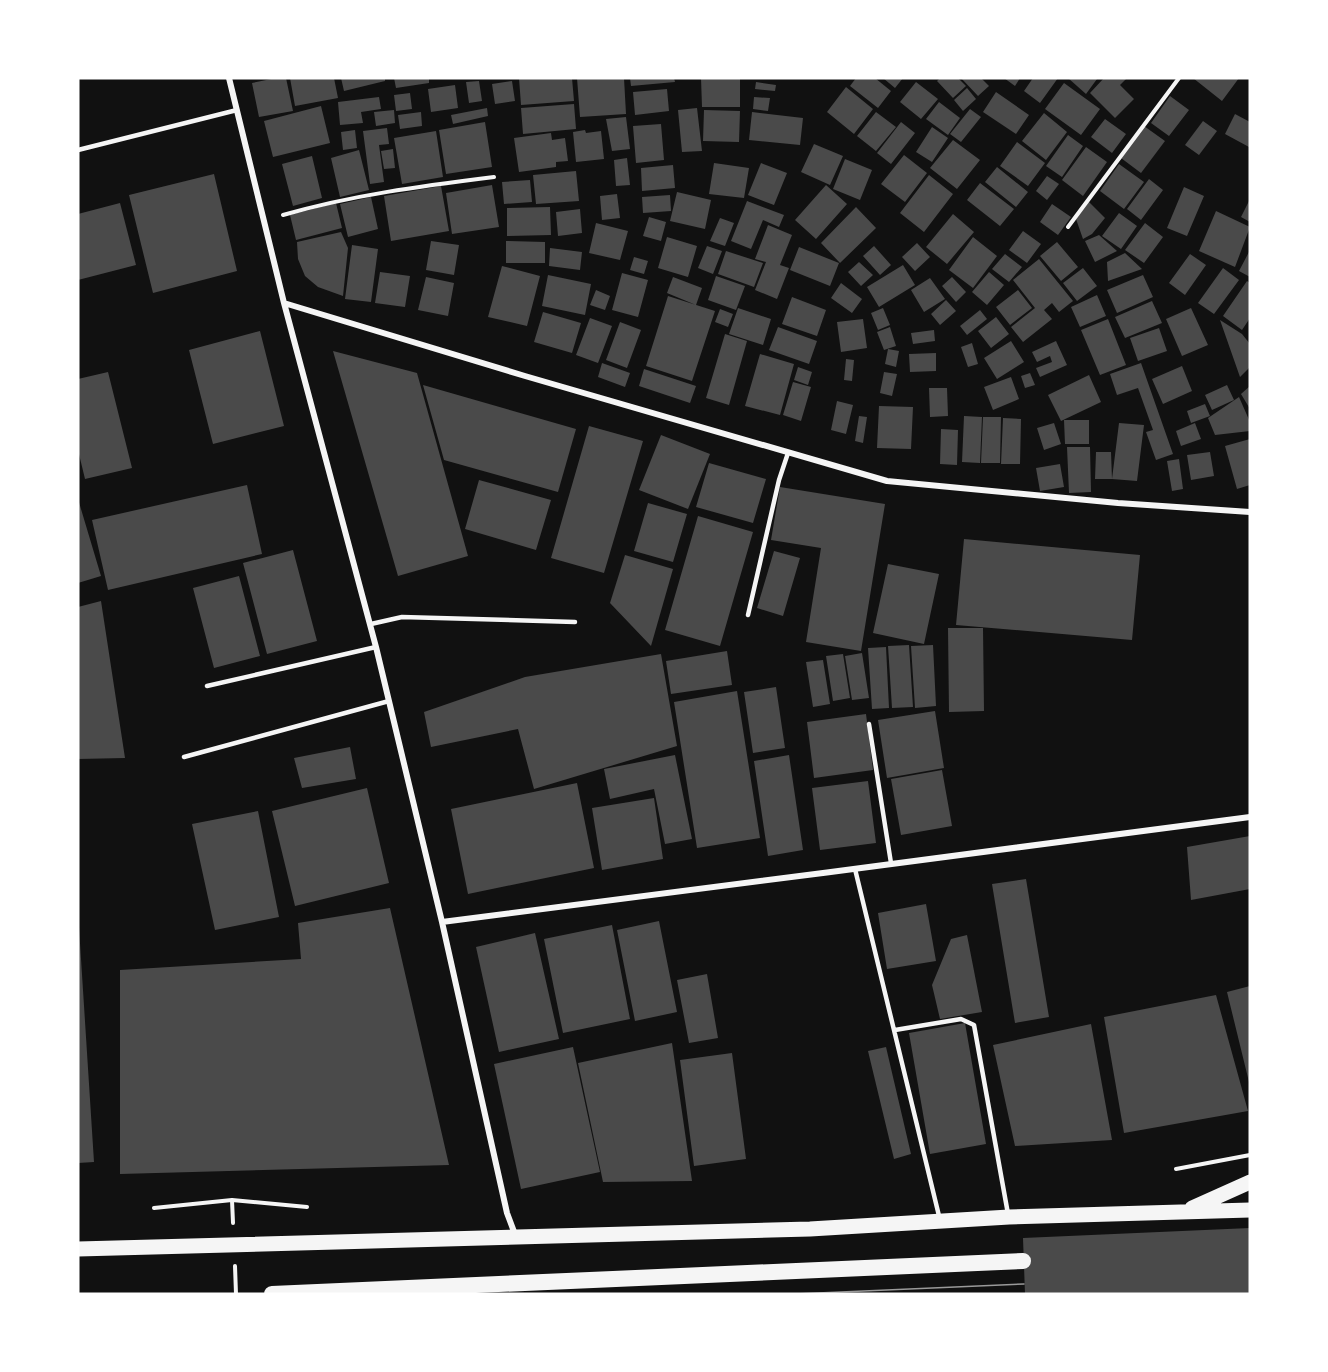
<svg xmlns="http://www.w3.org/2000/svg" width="1328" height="1372" font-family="Arial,sans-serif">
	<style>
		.building { fill: #4a4a4a }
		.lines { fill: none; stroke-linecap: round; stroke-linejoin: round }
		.path { stroke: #f5f5f5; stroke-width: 4 }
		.service { stroke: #f5f5f5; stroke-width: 4.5 }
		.minor { stroke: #f5f5f5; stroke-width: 6 }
		.primary { stroke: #f5f5f5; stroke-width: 15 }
		.trunk { stroke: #f5f5f5; stroke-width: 16 }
		.tram { stroke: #9a9a9a; stroke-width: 1.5 }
	</style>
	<rect width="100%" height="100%" fill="#111"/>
	<path class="building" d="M276,78H286L293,111L259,117L252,83Z
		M290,78H334L338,98L295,106Z
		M341,78H385V81L344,91Z
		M394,78H429V83L396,88Z
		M519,78H572L574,101L521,105Z
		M577,78H624L626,114L580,117Z
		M630,78H674L675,82L631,86Z
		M701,78H740V107H702Z
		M856,78H875L891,91L878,108L850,86Z
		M883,78H903L895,88Z
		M940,78H958L966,86L953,98L937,81Z
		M961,78H981L989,86L978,96Z
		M1004,78H1020L1015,86Z
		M1033,78H1058L1040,103L1024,91Z
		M1068,78H1095L1097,79L1086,94Z
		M1104,78H1127L1120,85L1134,99L1115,118L1090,93Z
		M1193,78H1239L1222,101Z
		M479,81L482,101L469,103L466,82Z
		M512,81L515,101L495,104L492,84Z
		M756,82L776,85L775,91L755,89Z
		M916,82L938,99L921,119L900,102Z
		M1064,83L1100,109L1081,135L1045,109Z
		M455,85L458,108L431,112L428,89Z
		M846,87L873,109L854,134L827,112Z
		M967,88L976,99L963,111L954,100Z
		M667,89L669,111L635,115L633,92Z
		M996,92L1029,115L1016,134L983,112Z
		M410,93L412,109L396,111L394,95Z
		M1170,96L1189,110L1169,136L1151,123Z
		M379,97L381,109L361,112L363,123L340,125L338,102Z
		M754,97L770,98L768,111L753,109Z
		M939,102L960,118L948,135L926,119Z
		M574,104L576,129L523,134L521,108Z
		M321,106L330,143L273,157L264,121Z
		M487,108L488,116L453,124L451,115Z
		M697,108L702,151L682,152L678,110Z
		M970,109L981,117L961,142L950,134Z
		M394,110L395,123L376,126L374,112Z
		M704,110L740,111L739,142L703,141Z
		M421,112L422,126L400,129L398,115Z
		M752,112L803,118L800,145L749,140Z
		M876,112L896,127L876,151L857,136Z
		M1044,113L1067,132L1046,160L1022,141Z
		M1235,114L1250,122L1249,147L1225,134Z
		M626,117L630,149L612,151L606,119Z
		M1105,119L1126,134L1112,153L1091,137Z
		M1203,121L1217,131L1199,155L1185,145Z
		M485,122L492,167L446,174L439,130Z
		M901,122L915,133L891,164L877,153Z
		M661,124L664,160L636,163L633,126Z
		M1144,126L1165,141L1141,173L1121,158Z
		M932,127L948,138L932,162L916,152Z
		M387,128L389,144L379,145L384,182L370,184L363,131Z
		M355,130L357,148L343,150L341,132Z
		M585,130L586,133L601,131L604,159L576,162L573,132Z
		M436,131L443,177L402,184L394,138Z
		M551,133L552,140L565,138L568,161L556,162V167L519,172L514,138Z
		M1068,135L1083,146L1062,177L1046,166Z
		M953,140L980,160L957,189L930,168Z
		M1017,142L1045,163L1028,186L1000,166Z
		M814,144L843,156L830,185L801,172Z
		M1086,147L1107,162L1083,196L1062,180Z
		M393,149L395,168L384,169L381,151Z
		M359,150L369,190L340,197L331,158Z
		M904,155L927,173L905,202L881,184Z
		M312,156L322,198L293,206L282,164Z
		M627,158L630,185L616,186L614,160Z
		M845,159L872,170L860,200L833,189Z
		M714,163L749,168L744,198L709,194Z
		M761,163L787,173L774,205L748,195Z
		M1119,164L1144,182L1124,209L1100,191Z
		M673,165L675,188L642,191L641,168Z
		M997,167L1028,192L1016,207L985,182Z
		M576,171L579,201L536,204L533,175Z
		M214,174L237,271L153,293L129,195Z
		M929,175L953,194L924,232L900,213Z
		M1047,176L1059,184L1047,200L1036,191Z
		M1149,179L1163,190L1141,220L1127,209Z
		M530,180L532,202L504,204L502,182Z
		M980,183L1014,209L1000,226L967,200Z
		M492,185L499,227L452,234L446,193Z
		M826,185L847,204L816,239L795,220Z
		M441,186L449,231L391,241L384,196Z
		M1184,187L1204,196L1187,236L1167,228Z
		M677,192L711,200L705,229L670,221Z
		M617,194L620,218L602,220L600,196Z
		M670,195L671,211L643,213L642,197Z
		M371,197L378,229L348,237L340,204Z
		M1250,199V222L1241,217Z
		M747,201L784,215L779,227L763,220L751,249L731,241Z
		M1089,202L1105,218L1092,234L1083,239L1076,219Z
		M120,203L136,265L78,280V214Z
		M336,203L342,228L296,240L290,215Z
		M1052,204L1071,217L1058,235L1040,222Z
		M550,207L551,235L507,236V208Z
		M856,207L876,228L840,263L821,243Z
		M580,209L582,233L558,236L556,212Z
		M1216,211L1250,227L1235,267L1199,251Z
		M1119,213L1137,226L1121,249L1102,236Z
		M953,214L974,232L947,264L926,247Z
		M649,217L666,222L661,241L643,236Z
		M720,218L734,223L725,246L710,241Z
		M596,223L628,231L620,260L589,253Z
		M1145,223L1163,237L1144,263L1125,250Z
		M768,225L792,235L780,265L789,268L777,299L755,290L766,262L755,259Z
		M1023,231L1041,244L1027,263L1009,250Z
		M341,232L348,248L343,296L318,287L305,276L298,259L297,242Z
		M1099,235L1117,251L1095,262L1085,241Z
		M667,237L697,246L688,277L658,268Z
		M973,237L997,256L973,288L949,270Z
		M431,241L459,245L454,275L426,270Z
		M506,241L545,242V263H506Z
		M1057,242L1078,267L1061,281L1040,256Z
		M917,243L930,257L915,271L902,257Z
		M352,245L378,249L371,302L345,299Z
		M707,246L722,251L713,274L698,268Z
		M874,246L891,265L880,275L863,256Z
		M799,247L839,263L830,286L790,270Z
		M550,248L582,252L580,270L549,266Z
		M1250,250V277L1239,271Z
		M726,251L763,263L754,287L718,274Z
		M1125,253L1142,269L1108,281L1107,262Z
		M1005,254L1022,267L1009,282L992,269Z
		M1190,254L1206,265L1185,295L1169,283Z
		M634,257L648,261L644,274L630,270Z
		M1039,259L1073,301L1059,312L1052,303L1044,310L1052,319L1023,342L1011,327L1035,308L1013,280Z
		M859,262L873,275L861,286L848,272Z
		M903,265L915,285L879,307L867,287Z
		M502,266L540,276L527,326L488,317Z
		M1083,268L1097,286L1077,301L1063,283Z
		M1223,268L1239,280L1214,314L1198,303Z
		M380,272L410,276L405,307L375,303Z
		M989,272L1004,285L987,305L972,292Z
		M622,273L648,280L638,317L612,310Z
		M548,275L591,284L585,315L542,306Z
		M1143,275L1153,297L1117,313L1107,290Z
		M716,276L745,286L736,310L708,300Z
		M426,277L454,283L448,316L418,310Z
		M673,277L702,288L696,305L667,293Z
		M952,277L966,292L956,302L942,286Z
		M930,278L945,299L924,312L911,290Z
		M1247,281L1250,283V318L1242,330L1223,316Z
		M841,283L862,299L852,313L831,298Z
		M596,290L610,296L605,310L590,305Z
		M1018,290L1032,308L1010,325L996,307Z
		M1097,295L1106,316L1080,327L1071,307Z
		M668,296L715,311L692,381L646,366Z
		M792,297L826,310L817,336L782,324Z
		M946,300L956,311L940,325L931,314Z
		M1152,301L1162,323L1125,338L1115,317Z
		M738,308L771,319L763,345L729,334Z
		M883,308L890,325L878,330L871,313Z
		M1191,308L1208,345L1182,356L1166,319Z
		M720,309L733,314L728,327L715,322Z
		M980,310L987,319L967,335L960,326Z
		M543,312L581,323L572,353L534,342Z
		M996,317L1009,334L991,348L978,331Z
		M590,318L612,326L598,363L576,355Z
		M863,319L867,348L841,352L837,322Z
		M1108,319L1126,365L1100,375L1081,330Z
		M1220,320L1242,334L1250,344V367L1240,377Z
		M620,322L641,330L627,368L606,360Z
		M778,327L817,341L809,364L769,350Z
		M890,327L896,346L884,350L877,332Z
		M1159,328L1167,351L1138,361L1130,338Z
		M934,330L935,341L913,344L911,333Z
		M260,331L284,426L213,444L189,350Z
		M725,334L747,341L729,405L706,398Z
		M1011,341L1024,362L997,379L984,358Z
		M1056,341L1067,365L1040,377L1036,368L1052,362L1050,356L1037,362L1032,352Z
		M972,343L978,364L968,367L961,347Z
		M888,349L899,351L896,367L885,364Z
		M333,351L417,373L468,556L398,576Z
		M936,353V371L910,372L909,354Z
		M760,354L794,364L780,415L745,406Z
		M846,359L854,360L852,381L844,380Z
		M602,363L630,373L625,387L598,377Z
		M1141,363L1173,454L1156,460L1146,432L1153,430L1138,388L1117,395L1110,374Z
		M1182,366L1192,391L1163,404L1152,379Z
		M798,367L812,372L808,385L794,380Z
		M644,369L696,386L690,403L639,386Z
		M108,372L132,468L85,479L78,450V379Z
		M884,372L897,374L892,396L880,393Z
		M1030,373L1035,385L1025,388L1021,376Z
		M1089,375L1101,402L1061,421L1048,395Z
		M1011,377L1019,399L993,410L984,387Z
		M793,382L811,387L801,421L783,415Z
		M423,385L576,429L558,492L444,460Z
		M1227,385L1234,400L1212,410L1205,395Z
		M1250,386V409L1241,394Z
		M929,388H947L948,416L930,417Z
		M1239,397L1250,422V431L1215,435L1208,418Z
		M837,401L853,405L846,434L831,430Z
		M1205,404L1210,416L1191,423L1187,411Z
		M879,406L913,407L911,449L877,448Z
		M859,416L867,417L863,443L855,441Z
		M964,416L982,417L980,463L962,462Z
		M983,417H1001L1000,463H981Z
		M1003,418L1021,419L1020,464H1001Z
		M1064,420H1089V444H1065Z
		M1054,423L1061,444L1044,450L1037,428Z
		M1119,423L1144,425L1137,481L1112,479Z
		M1195,423L1201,439L1181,446L1176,431Z
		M589,426L643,441L604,573L551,558Z
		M941,429L958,430L957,465L940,464Z
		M661,435L710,454L688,509L639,490Z
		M1250,439V485L1237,489L1225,446Z
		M1067,447H1090L1091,492L1069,493Z
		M1096,452H1111L1112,479H1095Z
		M1210,452L1214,476L1191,480L1187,455Z
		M1179,459L1183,489L1172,491L1167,461Z
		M709,463L766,479L753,523L696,507Z
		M1060,464L1064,487L1040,491L1036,468Z
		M479,480L551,500L536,550L465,529Z
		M247,485L262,554L108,590L92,520Z
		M780,487L885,504L861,651L806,642L821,548L771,540Z
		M78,499L101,576L78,583Z
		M648,503L687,514L673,562L634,551Z
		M698,516L753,532L720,646L665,630Z
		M964,539L1140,555L1132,640L956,625Z
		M293,550L317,641L267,654L243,563Z
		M774,551L800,558L783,616L757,608Z
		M625,555L673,569L651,646L610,603Z
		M888,564L939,574L924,644L873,633Z
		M239,576L260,656L214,668L193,588Z
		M101,601L125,758L78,759V607Z
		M948,628H983L984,711L949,712Z
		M909,645L913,707L892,708L888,646Z
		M933,645L936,706L915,708L911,646Z
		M886,647L889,708L872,709L868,648Z
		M727,651L732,685L671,694L666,661Z
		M862,653L869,698L852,700L845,656Z
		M661,654L677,746L534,789L518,729L431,747L424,712L525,677Z
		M843,654L850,698L833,701L826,656Z
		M823,660L830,704L813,707L806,662Z
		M776,687L785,748L753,753L744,692Z
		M737,691L760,838L697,848L674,702Z
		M935,711L944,768L887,778L878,720Z
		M866,714L873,770L814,778L807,722Z
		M350,747L356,779L302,788L294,758Z
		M675,755L692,839L665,844L654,789L610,799L604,769Z
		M789,755L803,850L768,856L754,761Z
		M942,770L952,826L901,835L891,779Z
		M868,781L876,843L820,850L812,788Z
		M577,783L594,868L468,894L451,809Z
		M367,788L389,883L295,906L272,811Z
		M654,798L663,859L602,870L592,808Z
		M258,811L279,917L215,930L192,824Z
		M1250,836V889L1191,900L1187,847Z
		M1026,879L1049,1017L1015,1023L992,884Z
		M926,904L936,961L887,969L878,913Z
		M390,908L449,1165L120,1174V970L301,959L298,923Z
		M78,912L94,1162L78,1163Z
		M659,921L677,1012L635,1021L617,930Z
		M612,925L630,1019L563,1033L544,939Z
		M535,933L559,1039L499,1052L476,947Z
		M967,935L982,1012L940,1019L932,985L951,939Z
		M707,974L718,1038L689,1043L677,980Z
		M1250,986V1082H1249L1227,992Z
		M1216,995L1248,1111L1124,1133L1104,1017Z
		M965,1023L986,1144L930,1154L909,1033Z
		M1091,1024L1112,1140L1015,1146L993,1045Z
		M672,1043L692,1181L603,1182L578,1063Z
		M573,1047L600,1172L521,1189L494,1064Z
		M886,1047L911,1154L894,1159L868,1051Z
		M732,1053L746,1159L694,1166L680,1060Z
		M1250,1228V1294H1025L1023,1238Z"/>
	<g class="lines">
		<path class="path" d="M283,215C352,195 422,186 494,177
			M1068,227L1179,78
			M1176,1169L1250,1155
			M232,1200L233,1223
			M154,1208L232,1200L307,1207
			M235,1266L236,1294"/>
		<path class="service" d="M78,150L237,110
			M748,615L779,480L788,453
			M371,624L402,617L575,622
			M207,686L376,647
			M869,724L891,863
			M184,757L389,701
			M855,869L940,1220
			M895,1030L961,1019L974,1025L1008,1214"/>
		<path class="minor" d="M229,78L284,303L376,647L442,922L507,1213L516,1237
			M284,303L525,376L887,481L1118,503L1250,512
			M442,922C712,889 980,851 1250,817"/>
		<path class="primary" d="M1192,1208L1250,1182
			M78,1249L810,1229L1009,1217L1250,1210"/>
		<path class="trunk" d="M272,1294L1023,1261"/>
		<path class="tram" d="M795,1294L1024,1284"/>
	</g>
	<rect width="1328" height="1372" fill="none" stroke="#ffffff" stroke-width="159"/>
</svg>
